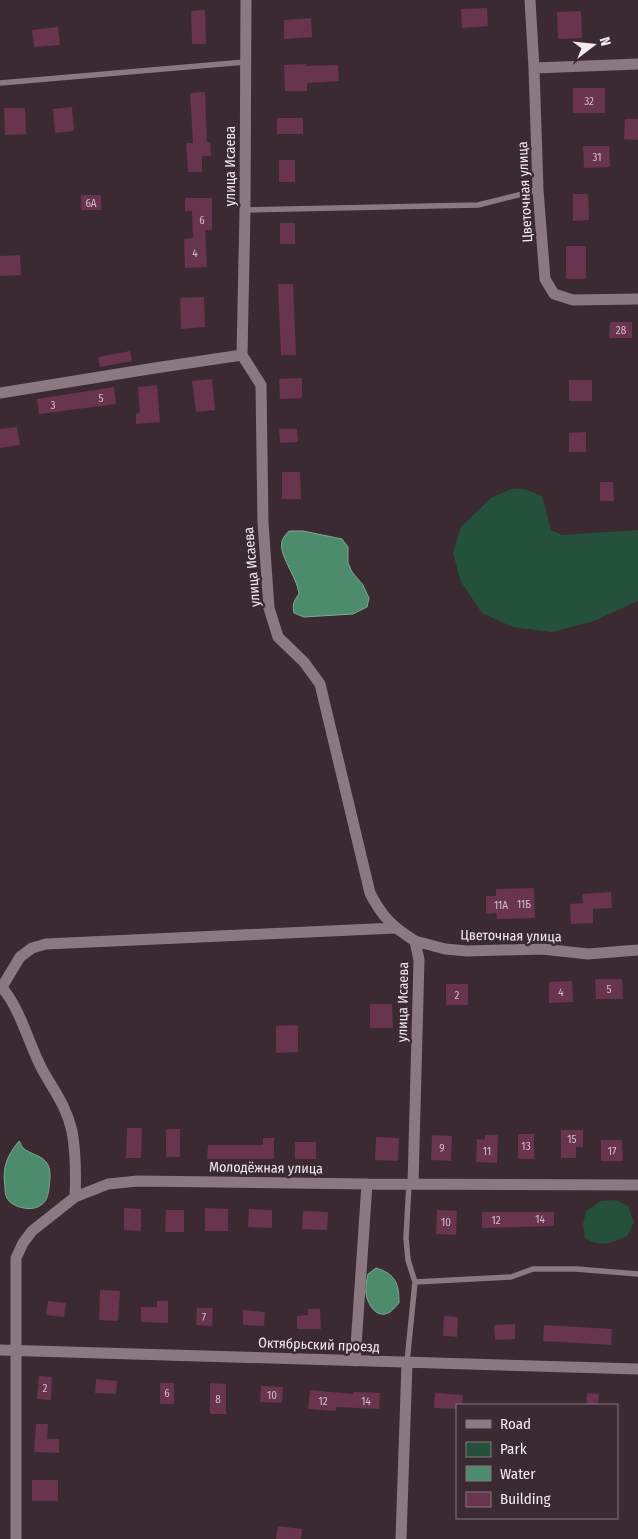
<svg xmlns="http://www.w3.org/2000/svg" width="638" height="1539" font-family="'Fira Sans Condensed',sans-serif">
	<style>
		.green { fill: #25513c }
		.water { fill: #4c8b6c; stroke: #7fa893 }
		.building { fill: #68344e }
		.lines { fill: none; stroke-linecap: round; stroke-linejoin: round }
		.service { stroke: #8b7880; stroke-width: 5.5 }
		.minor { stroke: #8b7880; stroke-width: 11 }
		.labels { text-anchor: middle; dominant-baseline: central; stroke-width: 5; stroke-linejoin: round; paint-order: stroke }
		.number-label { font-size: 11px; fill: #d2bcc6 }
		.street-label { font-size: 14px; fill: #f5eaee; stroke: #3b2a32 }
	</style>
	<rect width="100%" height="100%" fill="#3b2a32"/>
	<path class="green" d="M511,489H525L542,496L551,530L562,535L638,530V601L594,621L552,632L513,627L482,613L461,582L453,553L461,527L491,498Z
		M616,1200L628,1206L634,1222L627,1236C610,1243 603,1248 585,1238L583,1224L586,1211L601,1201Z"/>
	<path class="water" d="M289,531H303L342,539L348,547V563L352,572L363,585L369,598L367,607L353,614L304,617L294,613C292,605 294,600 299,594C297,576 278,555 282,541C283,538 286,534 289,531Z
		M19,1141C21,1143 21,1146 23,1148C31,1155 43,1155 48,1165C51,1171 50,1181 49,1188C48,1195 47,1201 41,1205C33,1212 12,1208 7,1198C5,1195 5,1190 5,1187C2,1167 7,1156 19,1141Z
		M376,1268C396,1274 399,1284 399,1303C396,1306 393,1310 390,1312C377,1320 368,1305 366,1294C365,1288 367,1280 368,1274Z"/>
	<path class="building" d="M487,8L488,26L462,28L461,9Z
		M205,10L206,44H192L191,11Z
		M581,11L582,38L558,39L557,12Z
		M311,18L312,37L284,39V20Z
		M58,27L60,45L34,47L32,30Z
		M306,64V66L338,65L339,81L307,83V91H285L284,65Z
		M573,88H605V113H573Z
		M205,92L207,142H210L211,156H202V172H188L186,143H193L190,93Z
		M72,107L74,131L55,133L53,109Z
		M4,108H25L26,134L5,135Z
		M277,118H303V134H277Z
		M625,119H638V140L624,139Z
		M583,146H609L610,167L584,168Z
		M279,160H295V182H279Z
		M573,194H588L589,220L573,221Z
		M81,195H101V210H81Z
		M185,198H212V230H205L207,267L185,268L184,239L193,238L192,211H185Z
		M280,223H295V244H280Z
		M566,246H586V279H566Z
		M20,255L21,275L0,276V256Z
		M278,284H293L296,355H281Z
		M204,297L205,327L181,329L180,298Z
		M610,322H632V338H609Z
		M130,351L132,361L100,367L98,357Z
		M302,378V398L280,399L279,379Z
		M212,379L215,410L196,412L192,381Z
		M569,380H592V401H569Z
		M157,385L160,422L136,424V414L140,413L138,387Z
		M114,387L116,404L39,414L37,399Z
		M17,427L20,445L0,448V429Z
		M279,429H297L298,442L280,443Z
		M586,432V452H569V433Z
		M282,472H300L301,499H282Z
		M600,482H613L614,501H600Z
		M534,888L535,918L497,919L496,913L486,914V896H496V889Z
		M611,892L612,908L593,909V923L571,924L570,904L583,903L582,894Z
		M595,979H622L623,999H596Z
		M572,981L573,1002L549,1003V982Z
		M446,984H468V1005H446Z
		M370,1004H392L393,1028H370Z
		M298,1025V1052L276,1053V1026Z
		M127,1128H142L141,1158H126Z
		M166,1129H180V1157H166Z
		M561,1130H583V1147H576V1158H561Z
		M518,1134H534V1159H518Z
		M432,1135L452,1136L451,1161L431,1160Z
		M485,1135H498L497,1163L476,1162L477,1139L485,1140Z
		M376,1137L399,1138L398,1161L375,1160Z
		M263,1138H274V1159H207L208,1145H263Z
		M601,1140H622L623,1161H601Z
		M295,1142H316V1159H295Z
		M124,1208L141,1209V1231L124,1230Z
		M205,1208L228,1209V1231H205Z
		M249,1209L272,1210V1228L248,1227Z
		M166,1210H184V1232H165Z
		M437,1210L457,1211L456,1235L436,1234Z
		M303,1211L328,1212L327,1230L302,1229Z
		M482,1212H554V1226L482,1228Z
		M100,1290L120,1291L118,1321L99,1320Z
		M48,1301L66,1303L64,1317L46,1315Z
		M157,1301H168V1323L141,1322V1307H157Z
		M197,1308H213L212,1326L196,1325Z
		M308,1309H320L321,1329H297V1316L308,1315Z
		M243,1310L265,1312L264,1326L243,1325Z
		M444,1316L458,1317L457,1337L443,1336Z
		M515,1324V1339L495,1340L494,1325Z
		M544,1325L612,1329L611,1345L543,1341Z
		M39,1376L52,1377L51,1400L37,1399Z
		M96,1379L117,1381L116,1394L95,1393Z
		M160,1383H174V1404H160Z
		M210,1383L226,1384V1414H210Z
		M261,1386L283,1387L282,1403L260,1402Z
		M310,1390L353,1394V1392L380,1393L379,1409L336,1407V1411L308,1409Z
		M435,1393L463,1395L462,1405H457V1409L434,1408Z
		M587,1393L599,1394L598,1405H586Z
		M36,1424H48L47,1439H59V1453L34,1452Z
		M32,1480H58V1501H32Z
		M278,1526L302,1529L301,1539H276Z"/>
	<g class="lines">
		<path class="service" d="M0,83L245,62
			M245,210L478,205L538,190
			M415,1282L511,1277L533,1269H576L638,1274
			M407,1362L415,1282L408,1260L406,1238L409,1184"/>
		<path class="minor" d="M246,0L245,210L242,355L261,385L263,523L269,608L278,637L304,662L320,684L370,893C382,917 393,927 415,941L419,960L413,1184
			M530,0L534,68L538,190L545,279L554,294L573,300L638,299
			M534,68L638,64
			M0,393L155,368L242,355
			M415,941L445,949L467,951L542,949L588,954L638,950
			M0,986C19,1004 29,1045 42,1069C54,1091 66,1105 72,1131C76,1153 76,1175 75,1197
			M2,987L20,957L32,948L46,944L395,928
			M0,1350L638,1369
			M355,1361L367,1184
			M16,1539V1258L23,1243L32,1231L75,1197L108,1184L138,1181L367,1184L638,1185
			M401,1539L407,1363"/>
	</g>
	<g class="labels">
		<g class="number-label">
			<text x="589" y="101">32</text>
			<text x="597" y="157">31</text>
			<text x="91" y="203">6А</text>
			<text x="202" y="220">6</text>
			<text x="195" y="253">4</text>
			<text x="621" y="330">28</text>
			<text x="101" y="398">5</text>
			<text x="53" y="405">3</text>
			<text x="524" y="904">11Б</text>
			<text x="501" y="905">11А</text>
			<text x="609" y="989">5</text>
			<text x="561" y="992">4</text>
			<text x="457" y="995">2</text>
			<text x="572" y="1139">15</text>
			<text x="526" y="1146">13</text>
			<text x="442" y="1148">9</text>
			<text x="487" y="1151">11</text>
			<text x="612" y="1151">17</text>
			<text x="540" y="1219">14</text>
			<text x="496" y="1220">12</text>
			<text x="446" y="1222">10</text>
			<text x="204" y="1317">7</text>
			<text x="45" y="1388">2</text>
			<text x="167" y="1393">6</text>
			<text x="272" y="1395">10</text>
			<text x="218" y="1399">8</text>
			<text x="323" y="1401">12</text>
			<text x="366" y="1401">14</text>
		</g>
		<g class="street-label">
			<text transform="translate(230 166) rotate(-90)">улица Исаева</text>
			<text transform="translate(525 192) rotate(-93)">Цветочная улица</text>
			<text transform="translate(252 567) rotate(-95)">улица Исаева</text>
			<text transform="translate(511 936) rotate(1)">Цветочная улица</text>
			<text transform="translate(403 1002) rotate(-89)">улица Исаева</text>
			<text transform="translate(266 1168) rotate(1)">Молодёжная улица</text>
			<text transform="translate(319 1345) rotate(2)">Октябрьский проезд</text>
		</g>
	</g>
	<rect x="456" y="1404" width="162" height="115" fill="#3b2a32" stroke="#85777d"/>
	<rect x="466" y="1420" width="25" height="8" fill="#8b7880" stroke="#85777d"/>
	<text x="500" y="1429" font-size="15" fill="#f5eaee">Road</text>
	<rect x="466" y="1442" width="25" height="15" fill="#25513c" stroke="#85777d"/>
	<text x="500" y="1454" font-size="15" fill="#f5eaee">Park</text>
	<rect x="466" y="1466" width="25" height="15" fill="#4c8b6c" stroke="#85777d"/>
	<text x="500" y="1479" font-size="15" fill="#f5eaee">Water</text>
	<rect x="466" y="1492" width="25" height="15" fill="#68344e" stroke="#85777d"/>
	<text x="500" y="1504" font-size="15" fill="#f5eaee">Building</text>
	<g transform="translate(593 45) rotate(74)" stroke="#3b2a32" stroke-width="4" paint-order="stroke">
	<path d="M0-4L9 19L0 12L-9 19Z" fill="#f5eaee"/>
	<text y="-8" font-size="14" font-weight="bold" text-anchor="middle" fill="#f5eaee">N</text>
	</g>
</svg>
